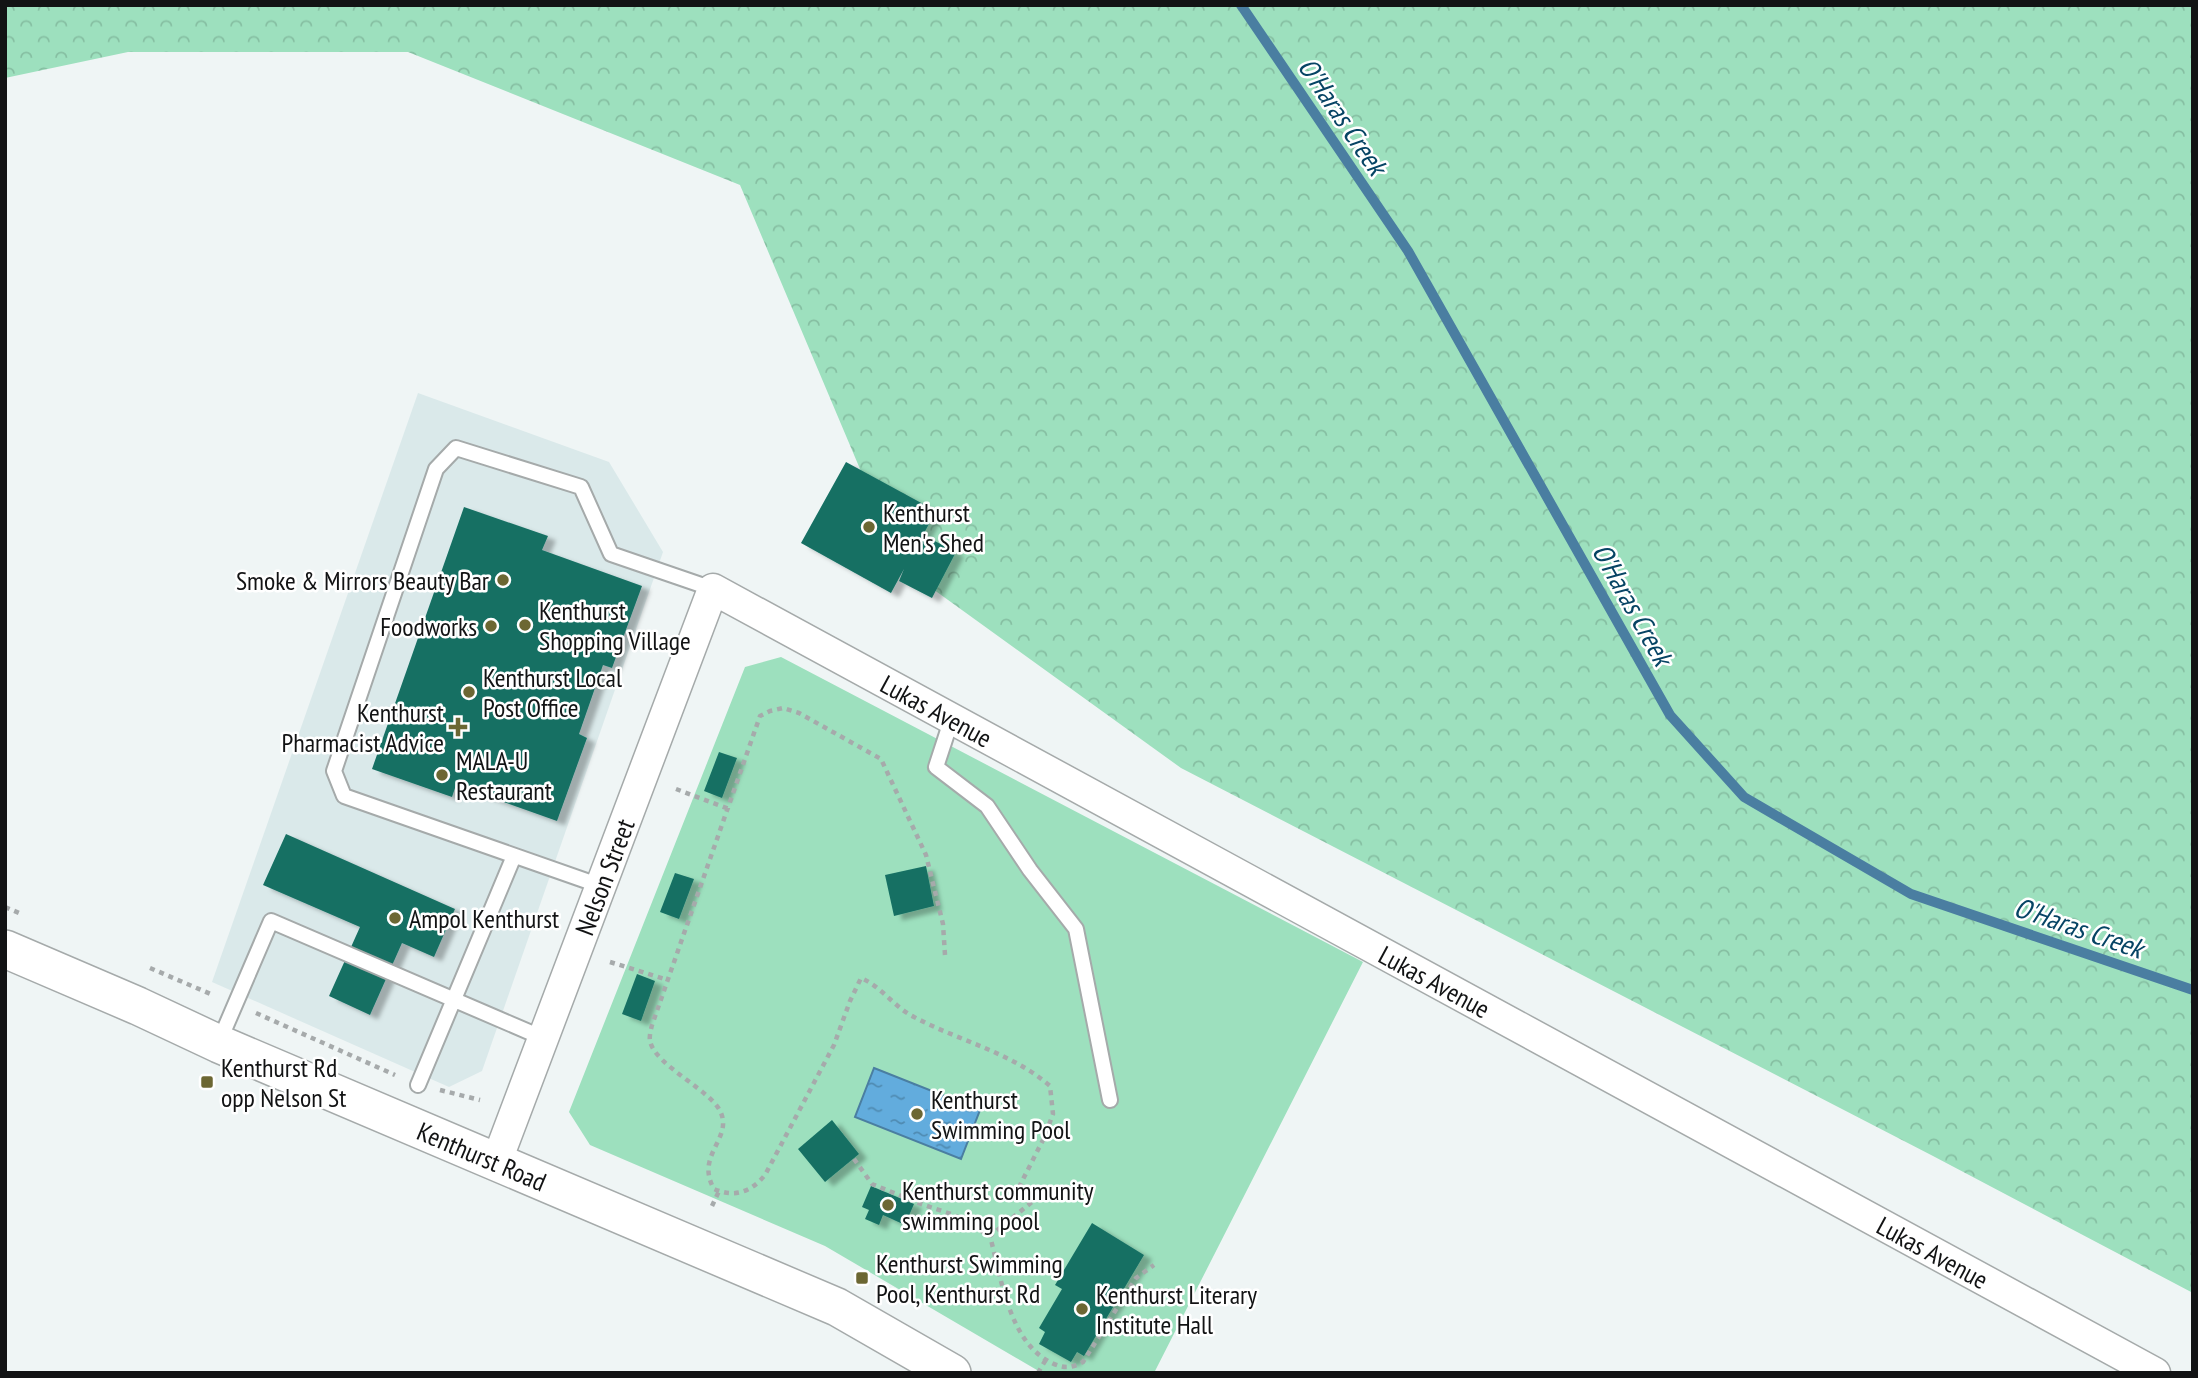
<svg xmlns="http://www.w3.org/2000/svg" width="2198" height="1378" font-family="'PT Sans Narrow',sans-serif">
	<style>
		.built { fill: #dae9ea }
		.forest { fill: url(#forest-crowns) }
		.park { fill: #9de0be }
		.water { fill: url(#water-ripples); stroke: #4a7ea1; stroke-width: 2 }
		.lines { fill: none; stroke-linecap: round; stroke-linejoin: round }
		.stream { stroke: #4a7ea1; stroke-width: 10 }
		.building { fill: #167064; filter: url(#shadow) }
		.service-casing { stroke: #a5aaaa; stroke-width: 18 }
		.minor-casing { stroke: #a5aaaa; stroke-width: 33 }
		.tertiary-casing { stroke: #a5aaaa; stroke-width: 40 }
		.path { stroke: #a6aaab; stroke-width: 4.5; stroke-dasharray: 5 5; stroke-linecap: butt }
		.service { stroke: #fff; stroke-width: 14 }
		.minor { stroke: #fff; stroke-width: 30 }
		.tertiary { stroke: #fff; stroke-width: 37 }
		.poi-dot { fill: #6c6733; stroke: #fff; stroke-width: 2.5 }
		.labels { text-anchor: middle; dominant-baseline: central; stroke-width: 5; stroke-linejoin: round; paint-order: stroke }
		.poi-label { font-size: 26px; fill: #121314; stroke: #fff; text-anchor: start }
		.street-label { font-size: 26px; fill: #121314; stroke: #fff }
		.water-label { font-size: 28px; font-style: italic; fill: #064464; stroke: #fff }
	</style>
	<defs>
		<pattern id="forest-crowns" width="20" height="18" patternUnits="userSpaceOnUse" patternTransform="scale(1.75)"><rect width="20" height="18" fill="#9de0be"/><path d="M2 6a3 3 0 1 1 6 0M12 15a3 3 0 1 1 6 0" fill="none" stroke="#86bfa2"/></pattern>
		<pattern id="water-ripples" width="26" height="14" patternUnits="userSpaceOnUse" patternTransform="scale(1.75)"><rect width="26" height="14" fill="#62acdd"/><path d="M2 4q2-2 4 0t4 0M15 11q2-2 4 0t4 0" fill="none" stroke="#4f8bb2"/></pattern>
		<filter id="shadow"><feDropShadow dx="8" dy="4.5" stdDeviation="2" flood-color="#0004"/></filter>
	</defs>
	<rect width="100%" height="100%" fill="#eff5f5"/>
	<path class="built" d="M418,393L609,462L663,552L482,1071L449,1087L212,982Z"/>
	<path class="forest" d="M5,5H2193V1293L1933,1156L1181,768L901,566L740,185L408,52H128L5,78Z"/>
	<path class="park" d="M781,657L1363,962L1154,1373H1042L825,1246L590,1145L569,1112L745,667Z"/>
	<path class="water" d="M874,1068L980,1110L961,1159L855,1117Z"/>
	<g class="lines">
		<path class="stream" d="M1241,5L1408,251L1670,715L1744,797L1911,894L2193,990"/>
	</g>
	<path class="building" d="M846,462L936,511L923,535L956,552L932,598L899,581L904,569L891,593L801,543Z
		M464,507L548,536L542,550L642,586L612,668L603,665L579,734L587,738L557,821L456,785L452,797L372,769Z
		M719,752L737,758L722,798L704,791Z
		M286,834L455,909L434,957L402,943L370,1015L329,996L360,927L263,885Z
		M926,866L934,906L894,916L885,875Z
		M675,873L694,879L679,919L660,912Z
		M637,974L655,981L641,1021L622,1014Z
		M832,1120L859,1154L825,1182L798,1149Z
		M871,1186L914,1204L905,1225L883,1215L879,1225L865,1219L869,1210L862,1207Z
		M1092,1223L1144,1255L1084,1356L1077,1352L1071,1362L1039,1344L1045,1332L1039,1328L1062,1289L1055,1285Z"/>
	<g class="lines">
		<defs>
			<path id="service" d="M952,718L936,767L987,806L1030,870L1076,929L1110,1100
				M601,886L344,796L334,771L436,469L456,448L581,487L611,554L713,589
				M219,1042L271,921L543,1038
				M418,1085L514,856"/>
			<g id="minor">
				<path id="s1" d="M496,1163L713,589L2155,1373"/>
			</g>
			<g id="tertiary">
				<path id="s2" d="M5,949L138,1006L219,1044L837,1307L952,1373"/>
			</g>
		</defs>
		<use href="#service" class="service-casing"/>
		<use href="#minor" class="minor-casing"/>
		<use href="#tertiary" class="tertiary-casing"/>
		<path class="path" d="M676,789L729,809
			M5,907L19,913
			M945,955L943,924L926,855L881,759L799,713L783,708L770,711L760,716L652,1025C651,1029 649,1037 650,1041C655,1066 713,1091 721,1113C732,1139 695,1156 714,1189C735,1198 751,1192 765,1175L834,1045L850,1001L861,978C882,987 894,1007 914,1017C959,1041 1011,1052 1050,1086L1053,1114L1044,1138L1016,1193L1032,1202L990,1236C1001,1277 1009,1343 1052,1363C1064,1369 1072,1368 1083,1362L1136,1278L1154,1265
			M610,962L668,980
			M150,968L213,995
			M256,1013L395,1075
			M440,1090L480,1100
			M854,1159L872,1184L921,1204L954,1215L990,1236
			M712,1206L719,1191
			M1038,1373L1045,1361"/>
		<use href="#service" class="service"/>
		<use href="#minor" class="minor"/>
		<use href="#tertiary" class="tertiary"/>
	</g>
	<g class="poi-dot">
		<circle cx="869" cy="527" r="7"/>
		<circle cx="503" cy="580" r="7"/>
		<circle cx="525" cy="625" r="7"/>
		<circle cx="491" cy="626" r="7"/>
		<circle cx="469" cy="692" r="7"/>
		<path d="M454.5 716.5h7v7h7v7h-7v7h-7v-7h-7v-7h7z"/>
		<circle cx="442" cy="775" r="7"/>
		<circle cx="395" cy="918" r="7"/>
		<rect x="200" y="1075" width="14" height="14" rx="3.5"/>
		<circle cx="917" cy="1114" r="7"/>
		<circle cx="888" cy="1205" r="7"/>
		<rect x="855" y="1271" width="14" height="14" rx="3.5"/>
		<circle cx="1082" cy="1309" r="7"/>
	</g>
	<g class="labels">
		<g class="poi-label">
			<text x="883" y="512">Kenthurst<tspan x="883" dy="30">Men's Shed</tspan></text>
			<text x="489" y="580" text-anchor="end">Smoke &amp; Mirrors Beauty Bar</text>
			<text x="539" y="610">Kenthurst<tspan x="539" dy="30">Shopping Village</tspan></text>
			<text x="477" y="626" text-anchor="end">Foodworks</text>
			<text x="483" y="677">Kenthurst Local<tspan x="483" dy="30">Post Office</tspan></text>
			<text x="444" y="712" text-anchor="end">Kenthurst<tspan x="444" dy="30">Pharmacist Advice</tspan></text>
			<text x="456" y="760">MALA-U<tspan x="456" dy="30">Restaurant</tspan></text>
			<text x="409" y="918">Ampol Kenthurst</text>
			<text x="221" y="1067">Kenthurst Rd<tspan x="221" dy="30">opp Nelson St</tspan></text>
			<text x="931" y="1099">Kenthurst<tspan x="931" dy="30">Swimming Pool</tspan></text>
			<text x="902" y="1190">Kenthurst community<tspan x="902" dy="30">swimming pool</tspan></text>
			<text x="876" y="1263">Kenthurst Swimming<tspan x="876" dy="30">Pool, Kenthurst Rd</tspan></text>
			<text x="1096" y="1294">Kenthurst Literary<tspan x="1096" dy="30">Institute Hall</tspan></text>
		</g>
		<g class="street-label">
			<text stroke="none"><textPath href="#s1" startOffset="868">Lukas Avenue</textPath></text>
			<text stroke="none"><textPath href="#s1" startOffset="306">Nelson Street</textPath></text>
			<text stroke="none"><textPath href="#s1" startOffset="1435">Lukas Avenue</textPath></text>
			<text stroke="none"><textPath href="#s2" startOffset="520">Kenthurst Road</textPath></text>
			<text stroke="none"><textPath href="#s1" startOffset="2002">Lukas Avenue</textPath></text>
		</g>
		<g class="water-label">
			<text transform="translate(1343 116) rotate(56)">O'Haras Creek</text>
			<text transform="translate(1633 604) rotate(61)">O'Haras Creek</text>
			<text transform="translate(2079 927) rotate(19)">O'Haras Creek</text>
		</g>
	</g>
	<rect width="2198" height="1378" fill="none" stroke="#121314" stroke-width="14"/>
</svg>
